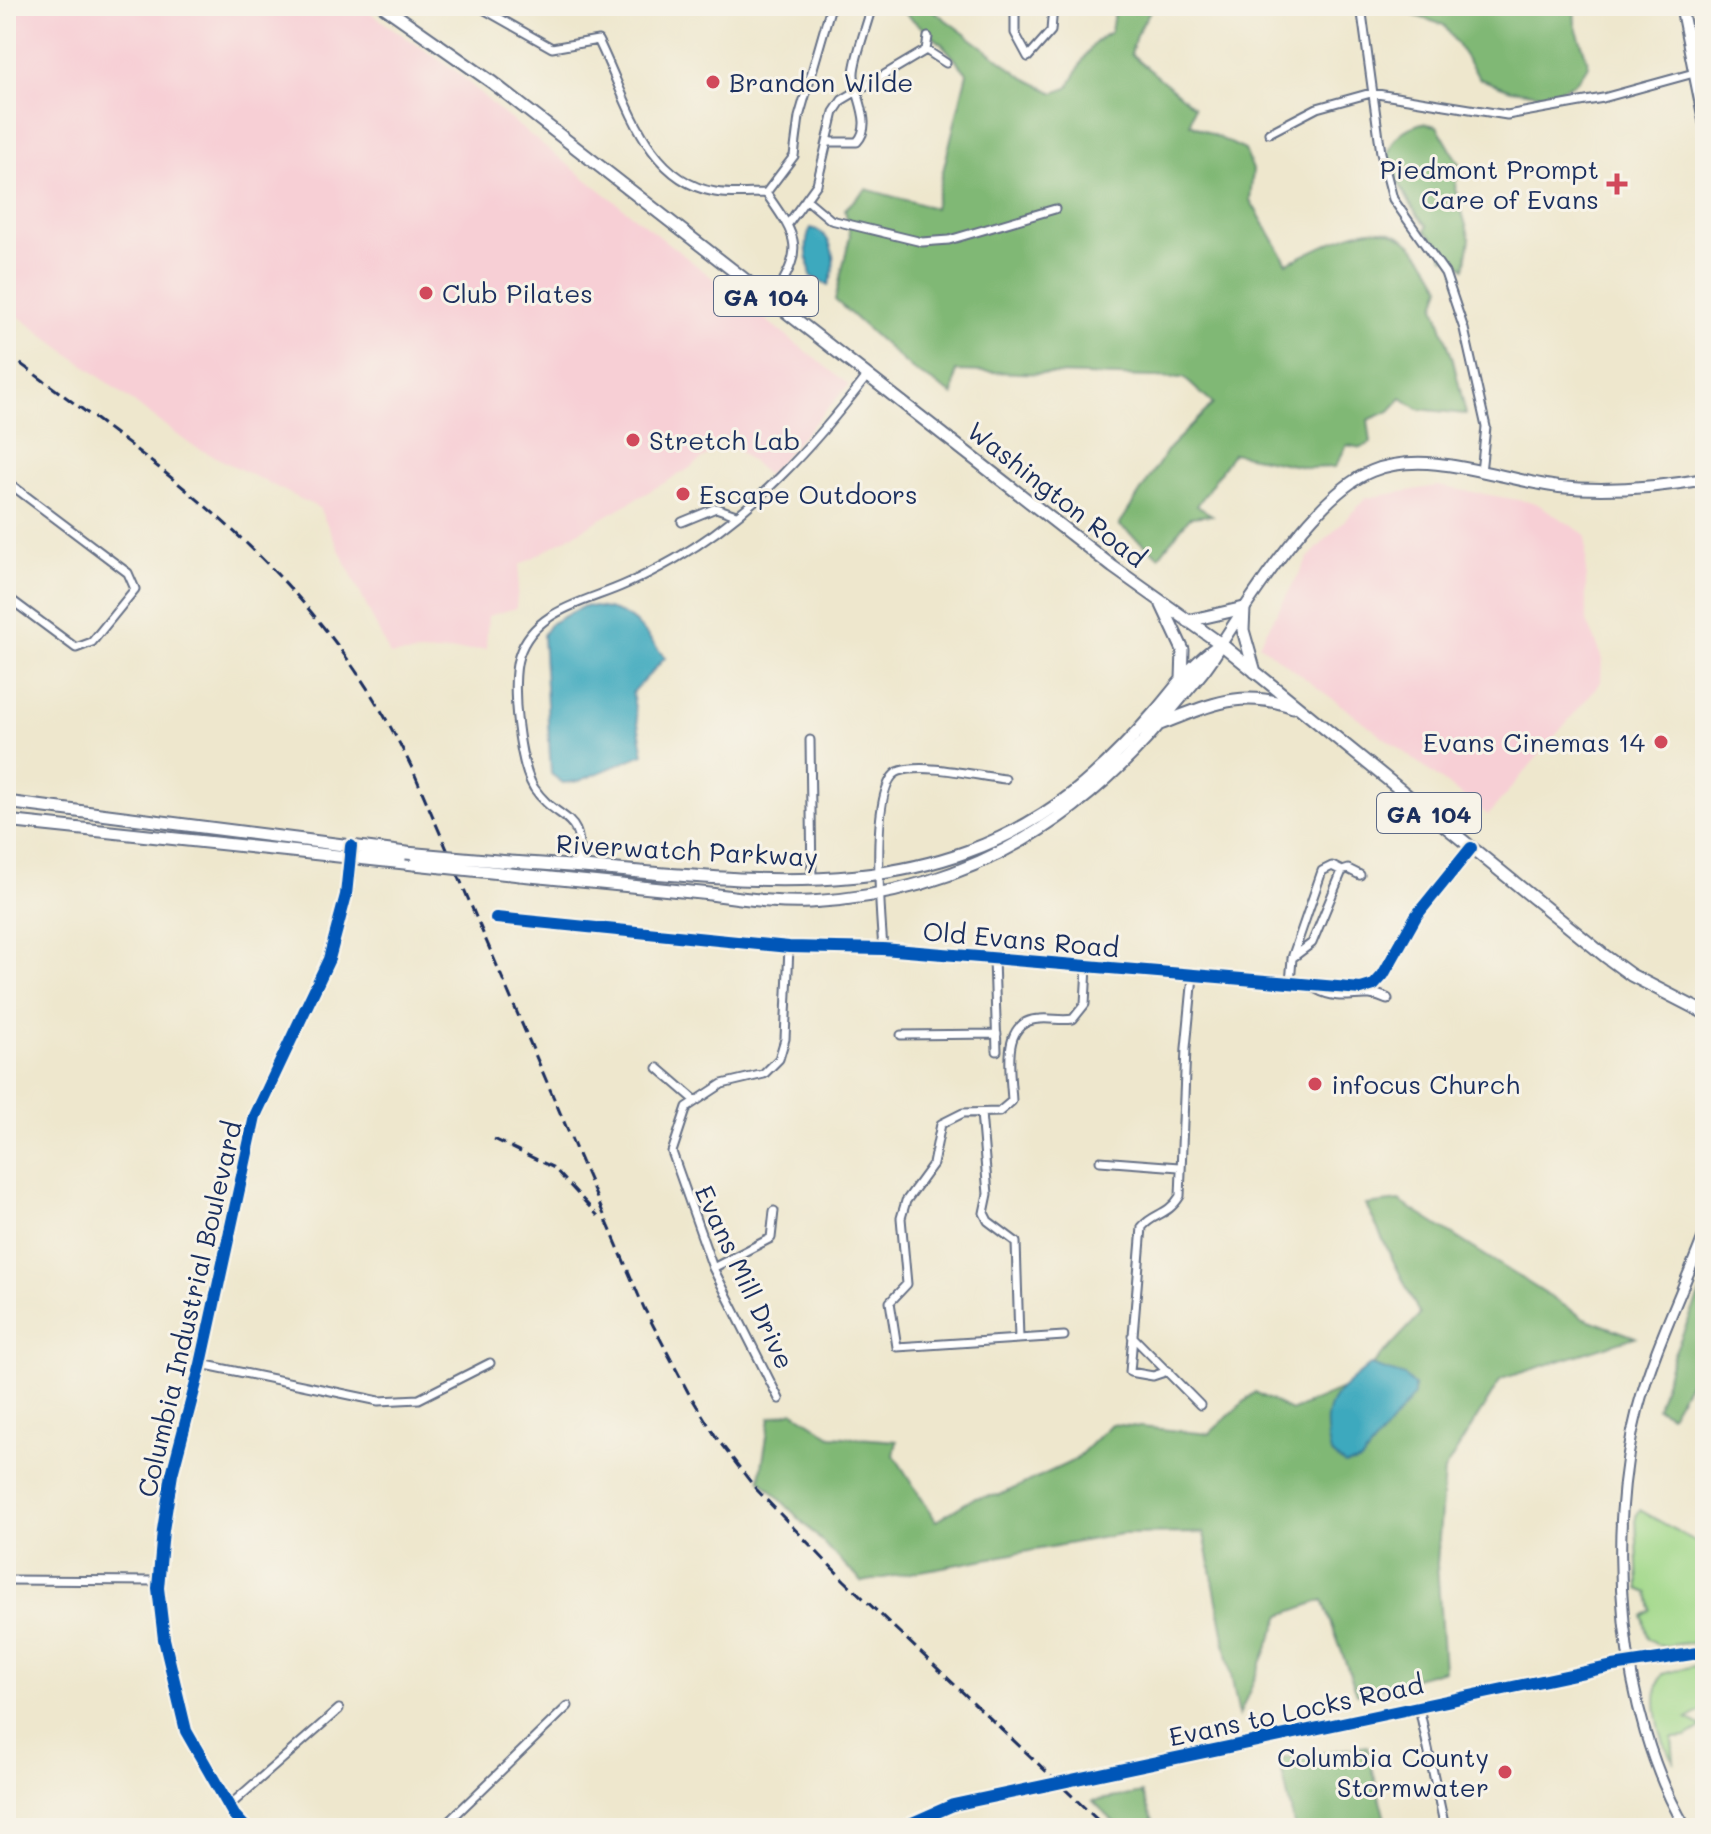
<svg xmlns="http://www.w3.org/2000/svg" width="1711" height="1834" font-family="Mali,sans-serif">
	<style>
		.built { fill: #f7cfd5 }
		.green { fill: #a1d889; stroke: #5e8474; stroke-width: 2 }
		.forest { fill: #80b875; stroke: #4e746a; stroke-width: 2 }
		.water { fill: #3ea9be; stroke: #2c6c8e; stroke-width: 2 }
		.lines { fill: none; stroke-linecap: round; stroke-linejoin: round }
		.minor-casing { stroke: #656f85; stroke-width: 11 }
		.tertiary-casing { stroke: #656f85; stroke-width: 13 }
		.secondary-casing { stroke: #656f85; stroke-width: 14 }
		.primary-casing { stroke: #656f85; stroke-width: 15 }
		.minor { stroke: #fff; stroke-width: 7 }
		.tertiary { stroke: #fff; stroke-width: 9 }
		.secondary { stroke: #fff; stroke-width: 10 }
		.primary { stroke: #fff; stroke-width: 11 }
		.rail { stroke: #1b2f5e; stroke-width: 3; stroke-dasharray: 12 6; stroke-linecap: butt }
		.primary-bridge-casing { stroke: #656f85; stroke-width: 15; stroke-linecap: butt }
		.primary-bridge { stroke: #fff; stroke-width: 11 }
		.cycleway-casing { stroke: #f7f3e8; stroke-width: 17 }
		.cycleway { stroke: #0057b8; stroke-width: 12 }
		.poi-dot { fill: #d1495b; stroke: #f7f3e8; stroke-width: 3 }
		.labels { text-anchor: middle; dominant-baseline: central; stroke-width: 6; stroke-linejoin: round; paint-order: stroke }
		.shield { fill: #f7f3e8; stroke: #5d6a87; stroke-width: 2 }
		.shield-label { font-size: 24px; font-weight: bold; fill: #1b2f5e }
		.poi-label { font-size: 26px; fill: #1b2f5e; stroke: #f7f3e8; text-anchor: start }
		.street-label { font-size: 26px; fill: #1b2f5e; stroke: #f7f3e8 }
	</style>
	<rect width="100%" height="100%" fill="#f7f3e8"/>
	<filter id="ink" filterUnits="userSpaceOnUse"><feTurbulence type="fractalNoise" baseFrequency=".0125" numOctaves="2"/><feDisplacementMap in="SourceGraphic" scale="16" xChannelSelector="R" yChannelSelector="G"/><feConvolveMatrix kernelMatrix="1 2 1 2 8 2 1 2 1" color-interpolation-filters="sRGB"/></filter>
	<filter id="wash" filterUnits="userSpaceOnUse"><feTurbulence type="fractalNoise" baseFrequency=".006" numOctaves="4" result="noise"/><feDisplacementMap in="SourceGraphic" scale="32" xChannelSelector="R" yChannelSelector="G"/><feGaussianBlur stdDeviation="1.8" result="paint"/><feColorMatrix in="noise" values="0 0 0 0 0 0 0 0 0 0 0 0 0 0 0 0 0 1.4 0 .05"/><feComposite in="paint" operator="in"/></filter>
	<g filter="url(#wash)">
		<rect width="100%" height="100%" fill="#eee7cd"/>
		<path class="built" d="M6,6H360L457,72L501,112L849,385L767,475L722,437L709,454L687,470L520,565L516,608L488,616L486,649L390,655L319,508L191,445L6,307Z
			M1437,486L1536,503L1586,535V619L1602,656L1601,682L1488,815L1259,644L1308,558L1366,498Z"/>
		<path class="green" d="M1640,1510L1705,1547V1641L1660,1646L1648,1638L1643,1616L1651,1610L1648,1593L1639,1589L1636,1516Z
			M1705,1663V1709L1687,1719L1702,1727L1686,1737L1672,1738L1674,1761C1658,1740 1650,1696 1662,1674Z"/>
		<path class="forest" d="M896,6H927L1023,77L1054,93L1068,88C1081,66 1087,43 1111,32L1115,6H1153L1136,35L1131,54L1194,107L1190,124L1245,150L1253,170L1250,200L1287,263C1359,230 1395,200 1441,286L1435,306L1453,360L1466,414L1418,409L1402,398L1390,411L1368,420L1371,443L1361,448L1347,445L1335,467L1309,468L1233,453L1197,506L1212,515L1190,517L1159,556L1119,525L1169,448L1213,404L1184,378L956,371L953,395L912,369L835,300L850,236L845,209L866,189L934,208L967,73L942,44Z
			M1386,6H1574L1575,24L1589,65L1575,83L1547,95L1511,90L1480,79L1444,25Z
			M1422,123L1437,126L1459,164L1455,188L1470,239L1465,268L1451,257L1444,258L1438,243L1425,231L1427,226C1409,208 1397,179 1387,156C1394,136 1402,129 1422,123Z
			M1399,1201L1584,1318L1635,1337L1501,1379L1444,1471L1437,1564L1444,1670L1357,1694L1323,1600L1281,1615L1239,1716L1204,1533L1121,1534L862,1582L760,1479L770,1418L793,1411L831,1436L897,1441L894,1455L936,1521L974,1498L1000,1495L1075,1460L1111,1424L1209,1434L1255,1392L1291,1411L1356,1383L1420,1315L1366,1205Z
			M1705,1282V1373L1694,1374L1670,1415L1657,1408L1673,1356Z
			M1367,1746L1387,1828H1295L1279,1759Z
			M1142,1793L1156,1828H1120L1093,1801Z"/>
		<path class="water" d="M811,228C835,234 838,265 828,285L811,276C808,261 803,241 811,228Z
			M584,606C631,608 639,625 665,658L632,693L644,754L579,781L563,783L551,774L543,635L551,623Z
			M1370,1365L1405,1376L1414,1386V1395L1361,1461L1345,1465L1331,1453C1318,1403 1334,1395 1370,1365Z"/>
	</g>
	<g filter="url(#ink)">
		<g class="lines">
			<defs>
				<path id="minor" d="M478,6L552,48L598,40C626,95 644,180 715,192C732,195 749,193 766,193
					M1015,6V33L1028,57L1051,31L1053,6
					M1361,6L1381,153L1393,199L1445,273L1464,329L1486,427L1481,472
					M926,50L928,37
					M1269,133L1317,108L1371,93L1507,115L1603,98L1694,73
					M828,142H857C874,124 855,97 854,75C853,62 868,22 872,6
					M766,193L794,156L799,117L831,6
					M766,193C800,241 804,248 772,300
					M806,199L831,220L922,242L949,240L1055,209
					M788,224L817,184L834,112L842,100L926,50L946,63
					M6,481L128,573L135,589L92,642L76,648L6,596
					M682,522L716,508L736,515
					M810,740L812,881
					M577,865C587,811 557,823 534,788C519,764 510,683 519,656C534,609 587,602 626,584C642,577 659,568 675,559C752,515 815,444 868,375
					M883,949C881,919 868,780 900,771C925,763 977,776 1005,779
					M994,958L997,1051
					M1292,958L1322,871L1332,866L1342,871
					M1290,984L1292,958L1312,943L1342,871L1348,869L1360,875
					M901,1035L997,1034
					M658,1068L695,1100
					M981,1113L988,1194L984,1213L988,1221L1016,1242L1019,1339
					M1100,1161L1179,1167
					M713,1268L771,1238L774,1211
					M1064,1336L897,1347L890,1302L907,1284L901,1218L906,1201L933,1164L941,1124L963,1113L999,1112L1012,1101C1011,1074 999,1020 1040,1019C1052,1018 1061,1021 1073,1019L1085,1004L1087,966
					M1132,1336L1200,1405
					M201,1364L379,1401L419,1399L490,1363
					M1168,1371L1153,1376L1130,1372L1142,1227C1153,1213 1168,1216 1180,1196L1186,1048L1193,976
					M779,1399L713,1268L672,1152L687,1107L722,1084L764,1074L779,1059L785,1039L789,947
					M6,1580L159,1581
					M1419,1707L1445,1828
					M229,1806L339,1709
					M246,1828L234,1815L186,1731L164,1639L158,1588L163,1530L172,1474L201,1364L255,1116L329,959L346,895L349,856
					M442,1828L568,1706"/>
				<path id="tertiary" d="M496,918L789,947L883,949L1361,989L1374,985L1383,975L1416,916L1471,848
					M1316,988C1346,1004 1361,986 1387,999
					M901,1828L953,1805L1613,1666L1705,1652
					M1686,1828C1618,1714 1605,1535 1638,1408C1653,1351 1684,1288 1705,1232"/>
				<path id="secondary" d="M1681,6L1705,125
					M1221,644C1252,596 1318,492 1372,471C1429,448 1501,480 1559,487C1609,492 1655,488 1705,479"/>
				<path id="primary" d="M383,6L493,83L1113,567L1221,644L1605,956L1631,975L1705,1013
					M1162,605L1183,650L1182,679
					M1188,621L1244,608L1243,630L1255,672
					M1160,724C1209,706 1240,688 1293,707
					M6,802L406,853
					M6,821L414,864
					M509,862C703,871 906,923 1073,793C1103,769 1130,741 1155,712C1175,689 1192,663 1218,646
					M520,875C580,881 641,887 701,893C737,897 774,904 810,902C962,894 1080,824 1173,707C1190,686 1208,668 1221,644"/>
			</defs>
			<use href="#minor" class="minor-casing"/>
			<use href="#tertiary" class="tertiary-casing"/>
			<use href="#secondary" class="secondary-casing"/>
			<use href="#primary" class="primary-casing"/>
			<use href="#minor" class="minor"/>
			<use href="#tertiary" class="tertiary"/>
			<use href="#secondary" class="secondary"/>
			<use href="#primary" class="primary"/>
			<path class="rail" d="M6,353C175,478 317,573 412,768L644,1308L688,1392L718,1440L756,1489L844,1580L1106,1828
				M494,1139L554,1168L598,1216"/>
			<defs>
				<path id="primary-bridge" d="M406,853L509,862
					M414,864L520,875"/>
			</defs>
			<use href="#primary-bridge" class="primary-bridge-casing"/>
			<use href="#primary-bridge" class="primary-bridge"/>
			<defs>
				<path id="cycleway" d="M496,918L789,947L883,949L1361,989L1374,985L1383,975L1416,916L1471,848
					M246,1828L234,1815L186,1731L164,1639L158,1588L163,1530L172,1474L201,1364L255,1116L329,959L346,895L351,846
					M901,1828L953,1805L1613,1666L1705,1652"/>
			</defs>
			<use href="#cycleway" class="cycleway-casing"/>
			<use href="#cycleway" class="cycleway"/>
		</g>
	</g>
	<g class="poi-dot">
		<circle cx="713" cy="82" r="8"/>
		<path d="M1613 172h8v8h8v8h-8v8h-8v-8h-8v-8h8z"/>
		<circle cx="426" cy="293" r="8"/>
		<circle cx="633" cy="440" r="8"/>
		<circle cx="683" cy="494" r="8"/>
		<circle cx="1661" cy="742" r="8"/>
		<circle cx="1315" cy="1084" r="8"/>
		<circle cx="1505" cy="1772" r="8"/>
	</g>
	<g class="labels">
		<g class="shield">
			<rect x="714" y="276" width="104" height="40" rx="6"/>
			<rect x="1377" y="793" width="104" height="40" rx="6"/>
		</g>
		<g class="shield-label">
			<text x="766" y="296">GA 104</text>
			<text x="1429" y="813">GA 104</text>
		</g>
		<g class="poi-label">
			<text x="729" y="82">Brandon Wilde</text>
			<text x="1599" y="169" text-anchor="end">Piedmont Prompt<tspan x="1599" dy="30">Care of Evans</tspan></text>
			<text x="442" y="293">Club Pilates</text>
			<text x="649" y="440">Stretch Lab</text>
			<text x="699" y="494">Escape Outdoors</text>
			<text x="1645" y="742" text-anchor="end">Evans Cinemas 14</text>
			<text x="1331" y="1084">infocus Church</text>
			<text x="1489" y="1757" text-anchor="end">Columbia County<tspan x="1489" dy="30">Stormwater</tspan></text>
		</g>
		<g class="street-label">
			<text transform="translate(1057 494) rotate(38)">Washington Road</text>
			<text transform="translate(687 850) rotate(3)">Riverwatch Parkway</text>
			<text transform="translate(1021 939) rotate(5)">Old Evans Road</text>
			<text transform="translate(745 1277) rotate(65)">Evans Mill Drive</text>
			<text transform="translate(189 1309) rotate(-77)">Columbia Industrial Boulevard</text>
			<text transform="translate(1296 1710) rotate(-12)">Evans to Locks Road</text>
		</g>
	</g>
	<rect width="1711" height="1834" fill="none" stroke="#f7f3e8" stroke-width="32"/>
</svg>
